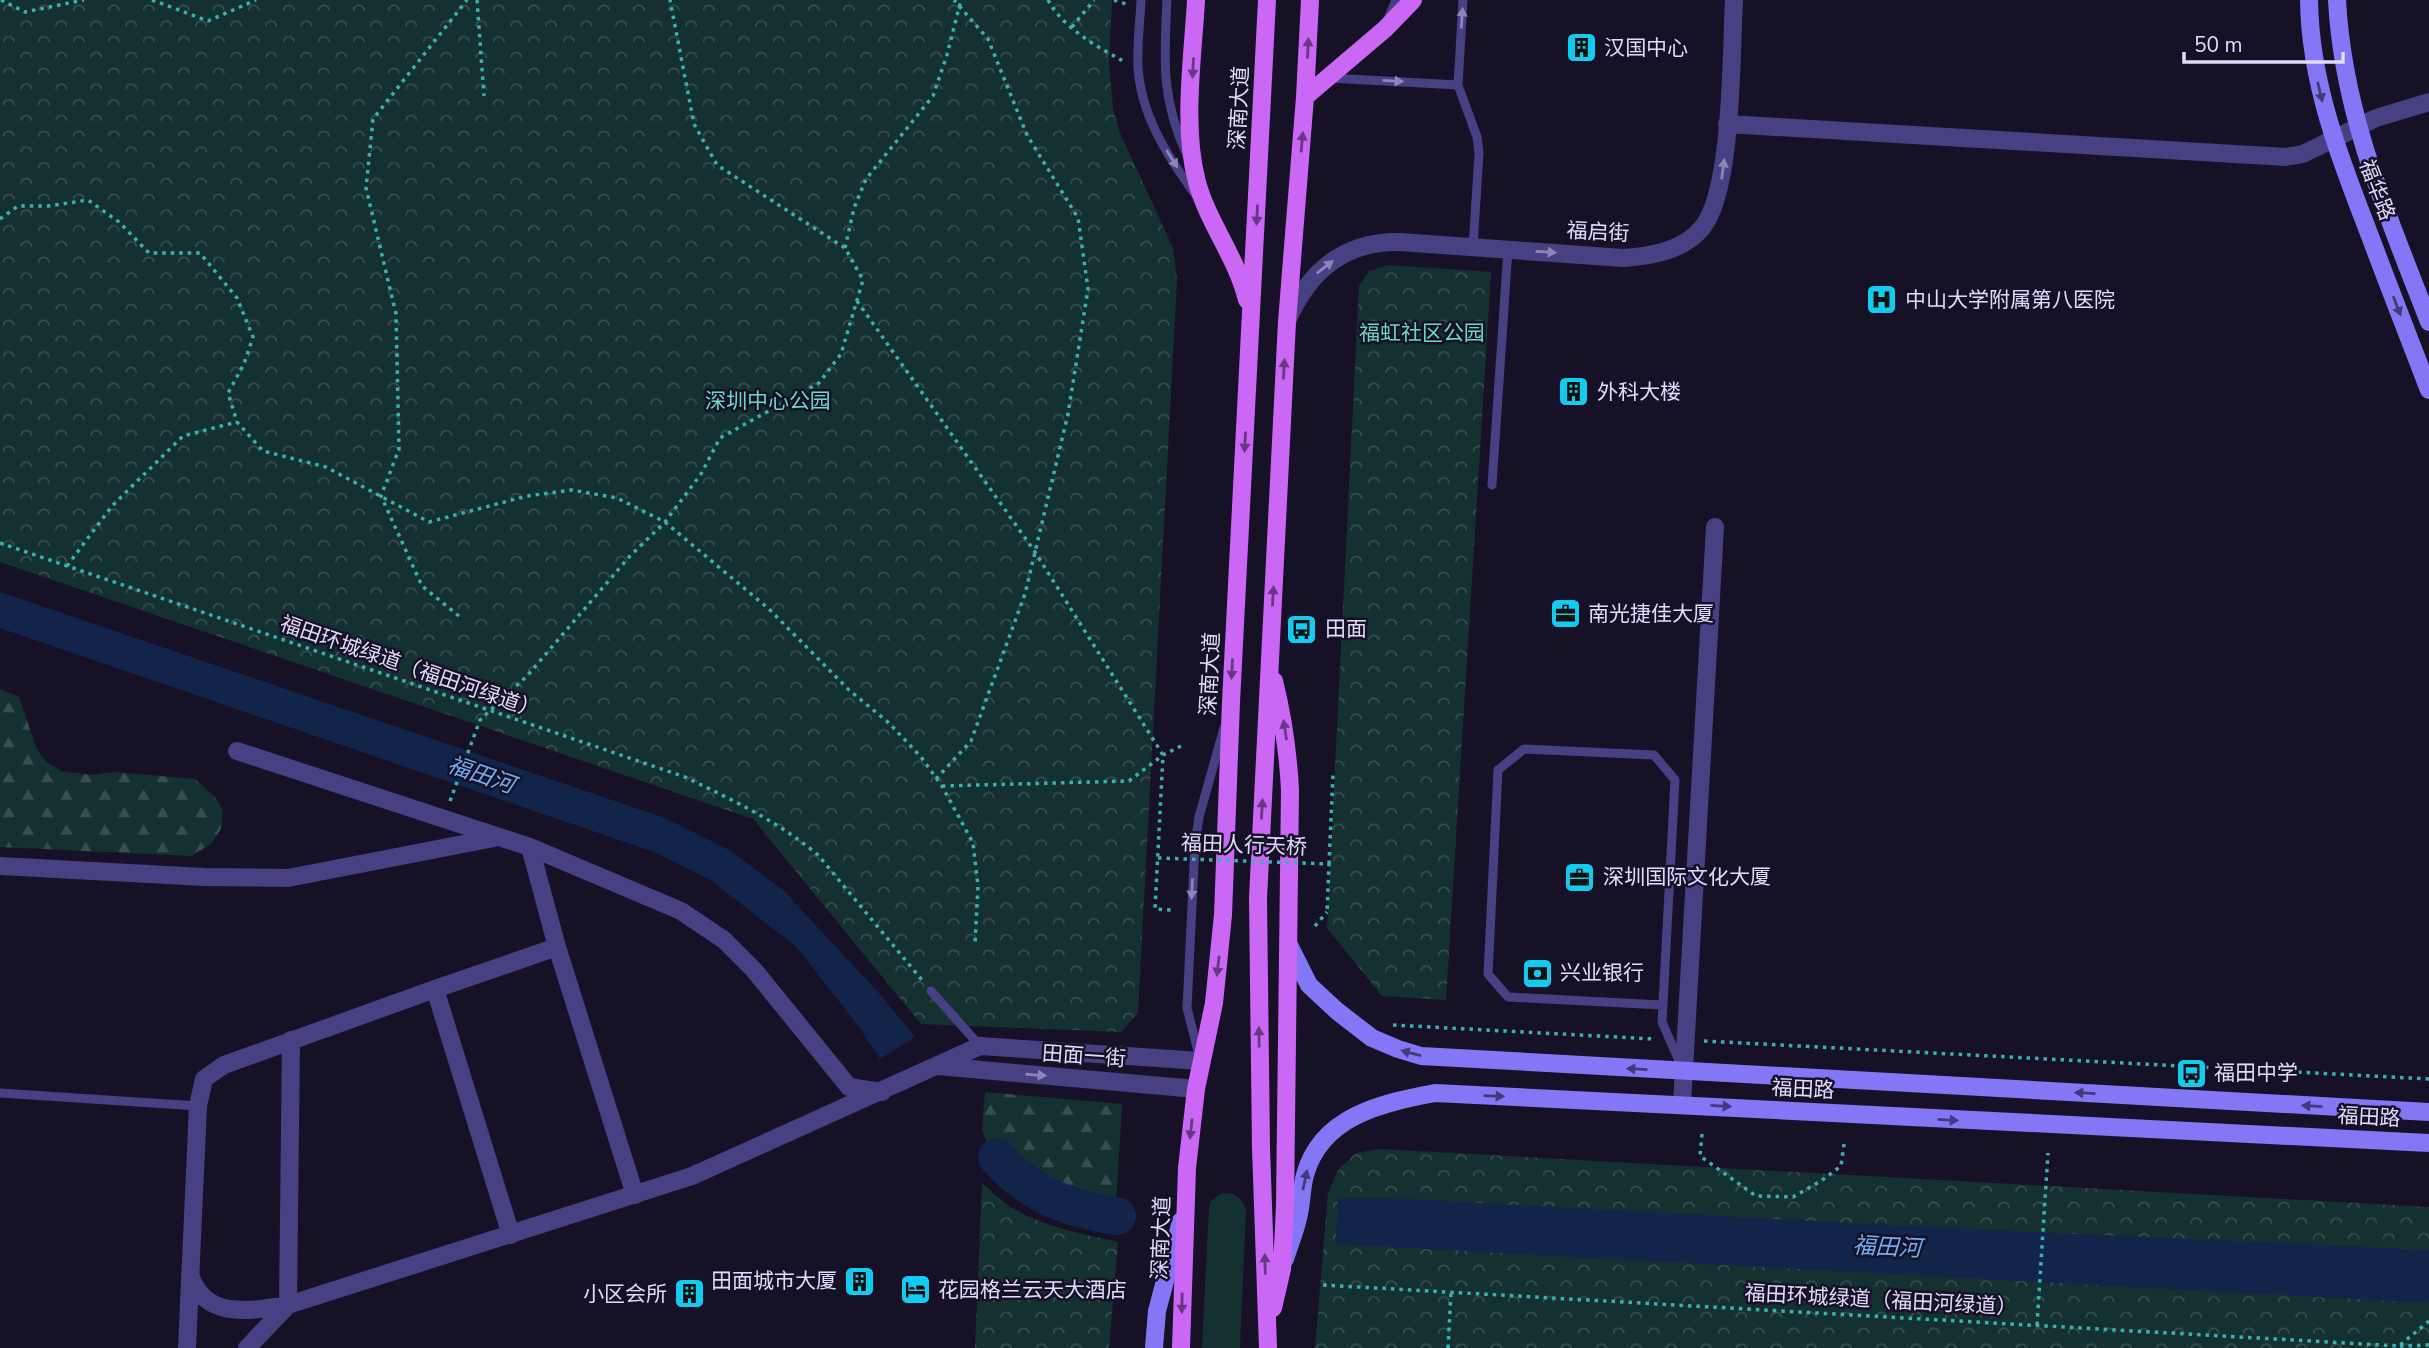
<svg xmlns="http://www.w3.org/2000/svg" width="2429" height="1348" font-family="'Nunito Sans','Noto Sans SC',sans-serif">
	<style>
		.grass { fill: #153030 }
		.forest { fill: url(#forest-firs) }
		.park { fill: url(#park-crowns) }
		.water { fill: #12244a }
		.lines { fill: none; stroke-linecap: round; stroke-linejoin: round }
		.river { stroke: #12244a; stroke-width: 38 }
		.path { stroke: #38b1b2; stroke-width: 3.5; stroke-dasharray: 3.5 5; stroke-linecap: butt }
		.lane { stroke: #474082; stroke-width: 9 }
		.street { stroke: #474082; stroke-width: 18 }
		.secondary { stroke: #8377f6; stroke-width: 18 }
		.primary { stroke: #ca68f5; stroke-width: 18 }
		.path-bridge { stroke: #38b1b2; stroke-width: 3.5; stroke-dasharray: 3.5 5; stroke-linecap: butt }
		.oneway { fill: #8c85b9 }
		.oneway2 { fill: #683884 }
		.oneway3 { fill: #423a7a }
		.labels { text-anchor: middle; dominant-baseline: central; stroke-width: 5; stroke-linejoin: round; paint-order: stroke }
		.poi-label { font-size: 21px; fill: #e0dafc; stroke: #171127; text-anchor: start }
		.street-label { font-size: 21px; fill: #e0dafc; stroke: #171127 }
		.park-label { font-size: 21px; fill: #6ad9c4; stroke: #171127 }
		.water-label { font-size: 23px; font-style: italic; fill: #6faef5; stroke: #171127 }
	</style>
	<defs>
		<pattern id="forest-firs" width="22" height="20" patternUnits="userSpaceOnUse" patternTransform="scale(1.75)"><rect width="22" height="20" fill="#153030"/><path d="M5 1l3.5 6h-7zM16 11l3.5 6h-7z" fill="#374d4f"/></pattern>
		<pattern id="park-crowns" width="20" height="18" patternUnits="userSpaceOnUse" patternTransform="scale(1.75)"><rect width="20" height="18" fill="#153030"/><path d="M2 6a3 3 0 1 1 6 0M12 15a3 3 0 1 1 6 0" fill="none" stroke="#374d4f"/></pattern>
	</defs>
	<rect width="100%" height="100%" fill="#171127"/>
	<path class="grass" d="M1222,1193C1235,1192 1241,1197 1246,1209L1240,1348H1202L1209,1207L1211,1201Z"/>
	<path class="forest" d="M0,689L19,697L36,747L45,761L61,771L92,775L114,772L195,779L215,797L223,810L221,829L211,844L191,856L0,847Z
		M985,1092L1122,1104L1116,1202L1075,1194L1037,1180L1000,1155L987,1144L982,1129Z"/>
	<path class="park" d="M0,0H1112L1109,62L1113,109L1120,133L1173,248L1177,279L1138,1013L1121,1032L921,1024L753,819L0,562Z
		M1388,265L1491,272L1446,1000L1382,996L1327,928L1359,286L1369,271Z
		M1379,1149L2429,1207V1348H1315L1328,1193L1338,1170L1356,1153Z
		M982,1183C991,1191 1001,1201 1012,1208C1044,1227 1082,1234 1118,1242L1109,1348H975Z"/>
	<path class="water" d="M0,592L665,818L731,851L783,890L878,992L915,1037L880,1059L859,1027L796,946L710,880L654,852L0,628Z
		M1338,1198L1409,1199L1903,1226L2429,1250V1303L1336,1244Z"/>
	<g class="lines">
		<path class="river" d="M997,1157C1029,1194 1070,1210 1117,1216"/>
		<path class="path" d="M1,0L25,12L84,0
			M152,0L208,21L256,0
			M477,0L484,96
			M1048,0C1063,28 1096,46 1123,61
			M1114,0L1126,4
			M1072,27L1094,0
			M0,219L18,206H48L88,200L119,222L149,253H200L237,298L253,337L244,364L228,393L237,422L263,451L326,467L429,522L527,496L572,490L617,498L665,522L769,609L849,690L889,723L921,757L942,786L973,843L978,886L975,943
			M845,248L854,208L866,179L933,96L947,55L961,0
			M857,301L1035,552L1163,755L1155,909L1172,910
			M0,543L685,777C732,800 778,821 818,855L922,980
			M67,566L112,506L183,436L237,422
			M459,616L422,586L381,496L399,449L396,314L366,188L373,119L467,0
			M936,779L971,741L1025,594L1068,414L1088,289L1078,218L1027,135L988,39L954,0
			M942,786L1129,781L1163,755L1181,746
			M450,801L480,720L527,676L629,557L665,522L701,474L720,438L819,383L841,354L863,280L845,248L717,165L694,124L670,0
			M1329,864L1333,774
			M1315,926L1327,912
			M1393,1025L1654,1039
			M1704,1041L2429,1079
			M1702,1134L1700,1156L1756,1196L1793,1197L1821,1181L1841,1166L1844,1144
			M1323,1285L2399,1346L2429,1321
			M2037,1325L2048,1153
			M2400,1346L2429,1345
			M1448,1348L1451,1292"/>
		<path class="lane" d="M1141,0C1140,22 1137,44 1138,66C1140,113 1167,156 1195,194
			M1167,0C1164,60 1161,99 1187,155
			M1463,0L1458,85L1477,137L1479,153L1473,247
			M1389,17L1396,0
			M1330,78L1458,85
			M1492,485L1508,249
			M931,991L980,1046
			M1662,1005L1508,997L1488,974L1498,770L1524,749L1654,755L1675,780L1662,1022L1680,1063
			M1199,1055L1187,1008L1195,844L1199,817L1224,728
			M0,1093L198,1106"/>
		<path class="street" d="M1727,124L2286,157L2303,154L2376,118L2429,102
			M1288,319C1310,270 1345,241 1400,242L1623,258C1651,256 1683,251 1702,228C1733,191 1731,52 1734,0
			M237,751L530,847L681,911L724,940L754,970L849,1087L882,1092
			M530,847L557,947L635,1195
			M0,866L204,877L288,878L494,838
			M435,989L511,1235
			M937,1066L1196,1089
			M1682,1104L1715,527
			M190,1274C204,1320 249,1311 288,1305L692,1176L980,1046L1201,1061
			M187,1348L198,1106L204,1079L224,1065L435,989L557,947
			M247,1348L288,1305L291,1040"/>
		<path class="secondary" d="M2309,0C2310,83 2340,159 2370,236C2389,287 2409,338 2429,390
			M2337,0C2343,116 2388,215 2429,322
			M1289,945L1309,985L1337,1011L1372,1038L1398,1049L1421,1056L2429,1112
			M1285,1259C1289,1246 1295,1232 1298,1218C1302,1204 1301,1189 1305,1175C1321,1116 1382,1103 1435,1093L2429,1143
			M1154,1348L1157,1311L1181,1221"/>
		<path class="primary" d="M1196,0C1193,57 1182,126 1197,182C1208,223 1237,258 1247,300
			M1305,97L1385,29L1413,0
			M1273,1308L1282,1269L1285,1205L1290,790C1288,752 1283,717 1274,681
			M1181,1348L1187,1168L1196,1089L1214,1003L1223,915L1231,702L1267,0
			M1268,1348L1261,1148L1258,898L1287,322L1305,97L1310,0"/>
		<path class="path-bridge" d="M1158,858L1329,864L1327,912"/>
	</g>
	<defs><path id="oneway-solid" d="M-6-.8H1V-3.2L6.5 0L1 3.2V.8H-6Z" transform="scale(1.75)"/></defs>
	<g class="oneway">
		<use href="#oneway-solid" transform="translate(1462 18) rotate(-86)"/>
		<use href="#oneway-solid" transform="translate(1393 81) rotate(3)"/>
		<use href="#oneway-solid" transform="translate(1172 159) rotate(58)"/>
		<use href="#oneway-solid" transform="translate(1723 169) rotate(-82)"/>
		<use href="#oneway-solid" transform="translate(1546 252) rotate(4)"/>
		<use href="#oneway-solid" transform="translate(1325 267) rotate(-38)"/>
		<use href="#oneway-solid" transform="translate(1192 889) rotate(93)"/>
		<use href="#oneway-solid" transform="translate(1036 1075) rotate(4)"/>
	</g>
	<g class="oneway2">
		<use href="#oneway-solid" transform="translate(1308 48) rotate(-87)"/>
		<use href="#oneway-solid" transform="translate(1193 68) rotate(93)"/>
		<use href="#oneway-solid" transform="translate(1302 142) rotate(-85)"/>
		<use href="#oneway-solid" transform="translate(1257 215) rotate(93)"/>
		<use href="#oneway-solid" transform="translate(1284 369) rotate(-87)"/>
		<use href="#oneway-solid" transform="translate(1245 442) rotate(93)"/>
		<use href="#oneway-solid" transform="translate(1273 596) rotate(-87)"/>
		<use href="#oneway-solid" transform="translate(1232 669) rotate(93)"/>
		<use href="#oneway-solid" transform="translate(1285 730) rotate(-99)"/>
		<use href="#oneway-solid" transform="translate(1262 809) rotate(-87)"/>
		<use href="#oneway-solid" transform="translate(1218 966) rotate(96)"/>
		<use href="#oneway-solid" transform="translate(1259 1037) rotate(-91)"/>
		<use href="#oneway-solid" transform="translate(1191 1129) rotate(96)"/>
		<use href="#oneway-solid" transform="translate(1265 1264) rotate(-92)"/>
		<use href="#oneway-solid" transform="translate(1182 1303) rotate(91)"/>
	</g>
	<g class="oneway3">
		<use href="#oneway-solid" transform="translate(2320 92) rotate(77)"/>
		<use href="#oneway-solid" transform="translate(2397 306) rotate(69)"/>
		<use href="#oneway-solid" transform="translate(1411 1053) rotate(-165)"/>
		<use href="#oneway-solid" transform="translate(1637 1069) rotate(-177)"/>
		<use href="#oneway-solid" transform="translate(2085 1093) rotate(-177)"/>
		<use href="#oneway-solid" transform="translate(1494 1096) rotate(2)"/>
		<use href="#oneway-solid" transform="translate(1721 1106) rotate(3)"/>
		<use href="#oneway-solid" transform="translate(2312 1106) rotate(-177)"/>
		<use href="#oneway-solid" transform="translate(1948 1120) rotate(3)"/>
		<use href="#oneway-solid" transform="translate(1305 1180) rotate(-78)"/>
	</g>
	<defs>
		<symbol id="building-square" viewBox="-11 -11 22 22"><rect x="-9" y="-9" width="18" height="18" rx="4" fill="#13cbef" stroke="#171127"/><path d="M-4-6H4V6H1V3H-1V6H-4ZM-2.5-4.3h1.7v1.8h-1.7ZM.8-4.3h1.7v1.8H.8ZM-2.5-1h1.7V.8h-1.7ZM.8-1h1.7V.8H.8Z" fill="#111"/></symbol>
		<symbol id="hospital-square" viewBox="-11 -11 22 22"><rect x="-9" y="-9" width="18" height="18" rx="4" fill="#13cbef" stroke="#171127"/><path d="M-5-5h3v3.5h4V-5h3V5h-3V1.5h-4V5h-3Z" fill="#111"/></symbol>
		<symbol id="office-square" viewBox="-11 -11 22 22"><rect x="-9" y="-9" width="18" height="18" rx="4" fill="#13cbef" stroke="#171127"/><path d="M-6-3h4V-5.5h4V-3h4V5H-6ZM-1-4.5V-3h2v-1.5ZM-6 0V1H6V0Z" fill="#111"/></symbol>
		<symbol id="bus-square" viewBox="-11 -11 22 22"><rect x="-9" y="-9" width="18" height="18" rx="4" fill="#13cbef" stroke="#171127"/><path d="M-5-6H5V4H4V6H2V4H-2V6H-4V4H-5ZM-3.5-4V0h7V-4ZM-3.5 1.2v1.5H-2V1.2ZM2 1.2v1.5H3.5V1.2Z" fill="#111"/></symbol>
		<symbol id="bank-square" viewBox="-11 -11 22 22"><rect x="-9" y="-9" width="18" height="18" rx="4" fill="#13cbef" stroke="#171127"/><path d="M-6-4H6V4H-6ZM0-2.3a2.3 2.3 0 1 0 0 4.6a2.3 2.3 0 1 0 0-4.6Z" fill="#111"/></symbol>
		<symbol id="hotel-square" viewBox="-11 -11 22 22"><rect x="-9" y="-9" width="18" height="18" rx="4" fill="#13cbef" stroke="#171127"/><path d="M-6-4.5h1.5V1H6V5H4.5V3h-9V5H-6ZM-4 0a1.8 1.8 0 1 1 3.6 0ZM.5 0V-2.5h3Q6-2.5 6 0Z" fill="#111"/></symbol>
	</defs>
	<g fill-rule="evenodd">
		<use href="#building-square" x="1564" y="30" width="35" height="35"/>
		<use href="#hospital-square" x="1864" y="282" width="35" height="35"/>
		<use href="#building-square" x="1556" y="374" width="35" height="35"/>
		<use href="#office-square" x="1548" y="596" width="35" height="35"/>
		<use href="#bus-square" x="1284" y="612" width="35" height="35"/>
		<use href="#office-square" x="1562" y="860" width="35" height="35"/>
		<use href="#bank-square" x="1520" y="956" width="35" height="35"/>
		<use href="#bus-square" x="2174" y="1056" width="35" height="35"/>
		<use href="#building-square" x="842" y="1264" width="35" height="35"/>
		<use href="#hotel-square" x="898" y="1272" width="35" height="35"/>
		<use href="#building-square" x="672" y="1276" width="35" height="35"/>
	</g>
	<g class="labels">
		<g class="poi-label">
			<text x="1604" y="48">汉国中心</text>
			<text x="1905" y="300">中山大学附属第八医院</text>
			<text x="1597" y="392">外科大楼</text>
			<text x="1588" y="614">南光捷佳大厦</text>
			<text x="1325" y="629">田面</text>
			<text x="1603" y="877">深圳国际文化大厦</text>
			<text x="1560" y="973">兴业银行</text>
			<text x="2214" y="1073">福田中学</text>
			<text x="837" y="1281" text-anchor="end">田面城市大厦</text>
			<text x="938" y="1290">花园格兰云天大酒店</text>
			<text x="667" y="1294" text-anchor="end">小区会所</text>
		</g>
		<g class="street-label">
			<text transform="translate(1239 108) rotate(-87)">深南大道</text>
			<text transform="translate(2377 190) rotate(69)">福华路</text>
			<text transform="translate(1598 232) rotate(3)">福启街</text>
			<text transform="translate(410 667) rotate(19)">福田环城绿道（福田河绿道）</text>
			<text transform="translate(1210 674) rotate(-87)">深南大道</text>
			<text transform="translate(1244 845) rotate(2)">福田人行天桥</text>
			<text transform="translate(1084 1056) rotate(4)">田面一街</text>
			<text transform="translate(1803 1089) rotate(3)">福田路</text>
			<text transform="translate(2369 1117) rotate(3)">福田路</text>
			<text transform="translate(1161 1238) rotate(-88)">深南大道</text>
			<text transform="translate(1881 1300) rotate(3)">福田环城绿道（福田河绿道）</text>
		</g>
		<g class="park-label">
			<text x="1422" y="333">福虹社区公园</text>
			<text x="768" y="401">深圳中心公园</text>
		</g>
		<g class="water-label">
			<text transform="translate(481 775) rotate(19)">福田河</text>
			<text transform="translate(1887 1247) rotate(3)">福田河</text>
		</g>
	</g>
	<path d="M2184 52v10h159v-10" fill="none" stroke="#e0dafc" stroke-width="3.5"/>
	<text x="2194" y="52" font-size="21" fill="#e0dafc" stroke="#171127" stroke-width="5" paint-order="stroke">50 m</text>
</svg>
